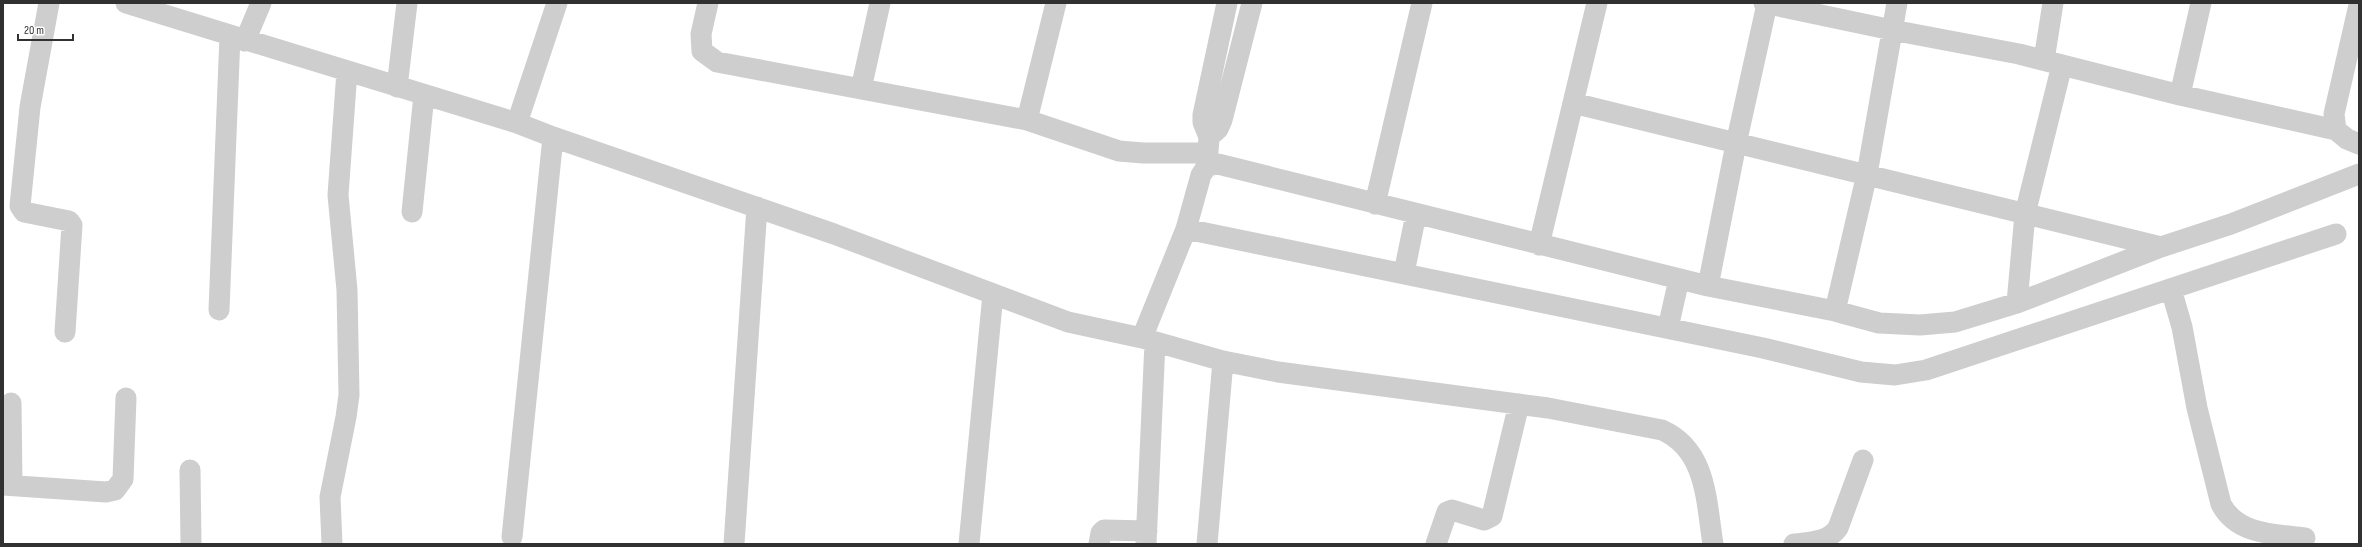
<svg xmlns="http://www.w3.org/2000/svg" width="2362" height="547" font-family="'Sofia Sans Condensed',sans-serif">
	<style>
		.lines { fill: none; stroke-linecap: round; stroke-linejoin: round }
		.minor { stroke: #cecece; stroke-width: 21 }
	</style>
	<rect width="100%" height="100%" fill="#fff"/>
	<g class="lines">
		<path class="minor" d="M49,3L30,107L20,206L24,212L69,221L72,225L65,332
			M126,3L517,123L553,137L834,234L1068,322L1142,338L1223,361L1278,372L1548,408L1662,430C1707,450 1706,501 1713,544
			M708,3L701,34L702,51L717,62L1027,120L1119,151L1143,153H1208
			M1764,3L1892,30L2019,54L2180,95L2336,130L2347,139L2359,144
			M245,41L261,3
			M2044,60L2053,3
			M397,87L407,3
			M861,89L880,3
			M2180,95L2201,3
			M1573,103L2161,247
			M1027,120L1056,3
			M517,123L557,3
			M2336,130L2334,114L2359,5
			M1209,137L1218,129L1222,120L1252,3
			M1207,166L1209,137L1203,122V115L1227,3
			M1375,204L1422,3
			M412,212L424,95
			M1186,229L1763,348L1861,372L1895,375L1926,370L2336,234
			M1539,245L1597,3
			M1404,273L1416,214
			M1708,286L1736,144L1767,4
			M2171,289L2182,327L2197,408L2221,504C2237,535 2274,534 2305,538
			M2017,303L2025,214L2062,65
			M219,310L230,36
			M1835,311L1867,174L1897,3
			M1668,328L1679,279
			M1142,338L1186,229L1201,175L1207,166L1218,164L1708,286L1835,311L1879,323L1920,325L1955,322L2017,303L2161,247L2231,224L2359,174
			M11,403L12,485
			M190,470L191,544
			M3,485L106,492L115,490L123,479L126,398
			M512,537L553,137
			M332,544L330,497L346,417L349,395L347,290L338,195L347,71
			M734,544L757,207
			M969,544L993,294
			M1099,544L1101,533L1104,530L1147,531
			M1146,544L1155,342
			M1207,544L1223,361
			M1436,544L1447,512L1452,510L1484,520L1492,516L1519,404
			M1794,544C1811,542 1828,542 1838,528L1863,460"/>
	</g>
	<rect width="2362" height="547" fill="none" stroke="#313131" stroke-width="8"/>
	<path d="M18 34v6h55v-6" fill="none" stroke="#313131" stroke-width="2"/>
	<text x="24" y="34" font-size="12" fill="#313131" stroke="#ffffff" stroke-width="3" paint-order="stroke">20 m</text>
</svg>
